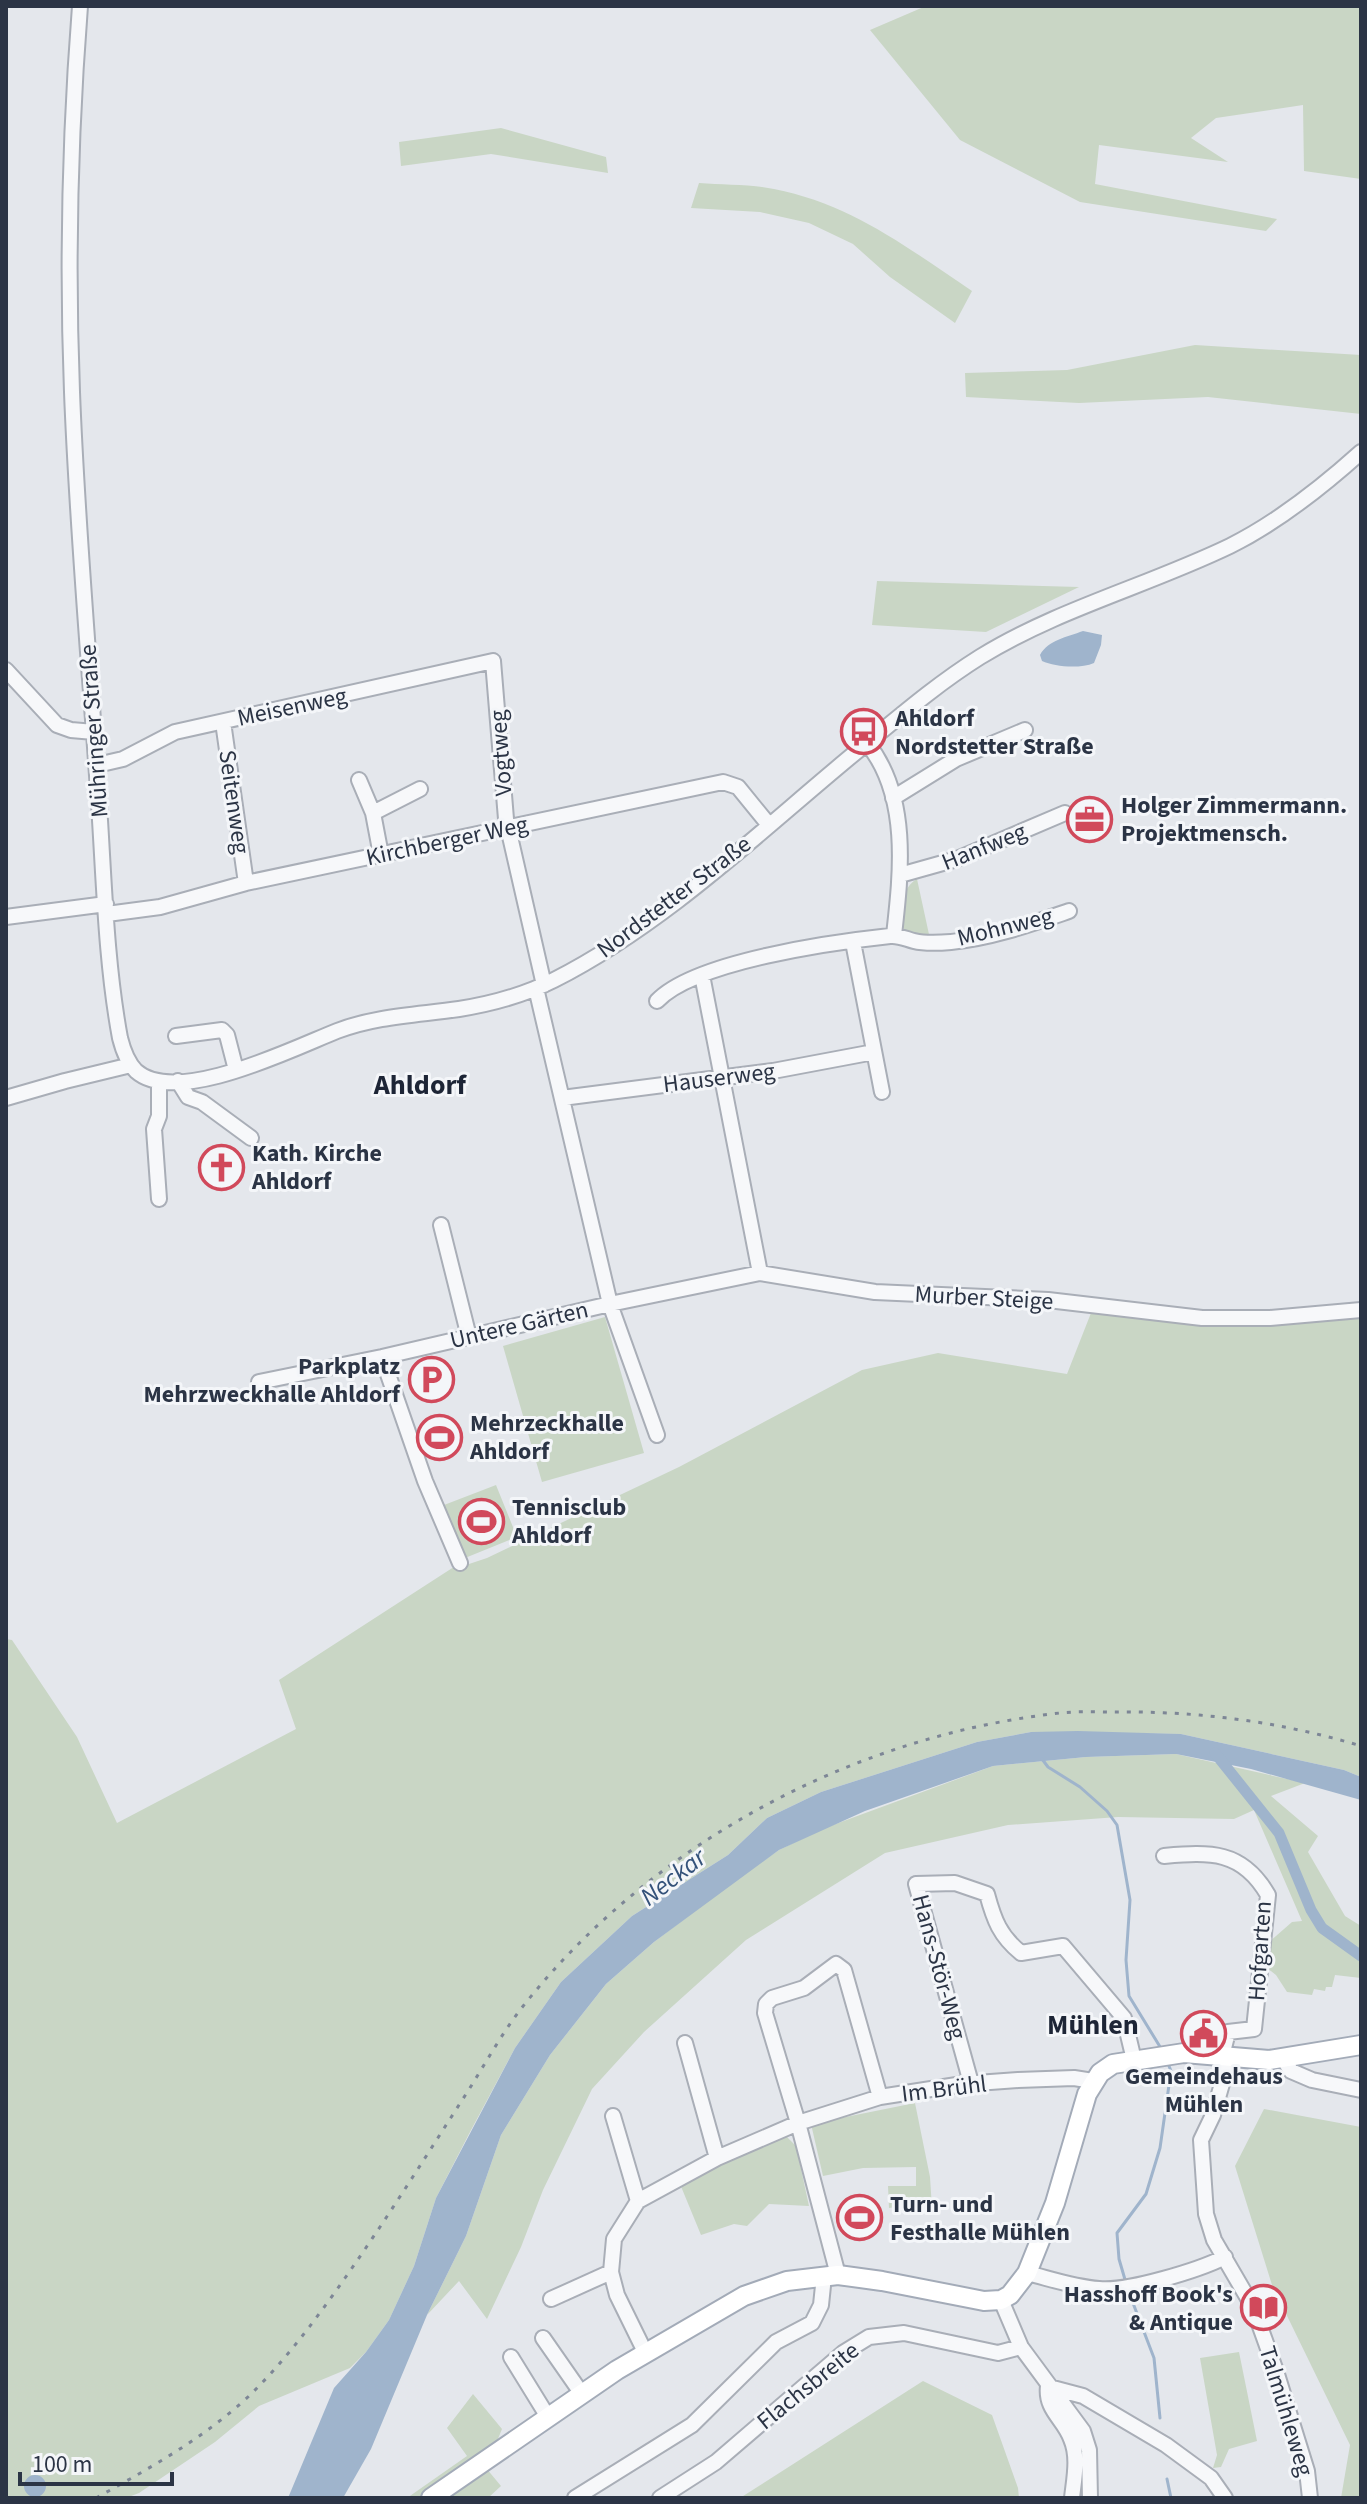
<svg xmlns="http://www.w3.org/2000/svg" width="1367" height="2504" font-family="'Source Sans 3',sans-serif">
	<style>
		.green { fill: #c9d6c5 }
		.water { fill: #9fb4cc }
		.lines { fill: none; stroke-linecap: round; stroke-linejoin: round }
		.stream { stroke: #9fb4cc; stroke-width: 3 }
		.canal { stroke: #9fb4cc; stroke-width: 11 }
		.minor-casing { stroke: #a9aeb7; stroke-width: 18 }
		.major-casing { stroke: #a3abb8; stroke-width: 22 }
		.minor { stroke: #f7f8fa; stroke-width: 14 }
		.major { stroke: #fff; stroke-width: 18 }
		.rail { stroke: #7d8696; stroke-width: 3; stroke-dasharray: 4 8; stroke-linecap: butt }
		.labels { text-anchor: middle; dominant-baseline: central; stroke-width: 6; stroke-linejoin: round; paint-order: stroke }
		.street-label { font-size: 24px; fill: #2b3445; stroke: #f4f6f9 }
		.poi-label { font-size: 24px; font-weight: bold; fill: #2b3445; stroke: #f4f6f9; text-anchor: start }
		.water-label { font-size: 26px; font-style: italic; fill: #34527a; stroke: #f4f6f9 }
		.quarter-label { font-size: 28px; font-weight: bold; fill: #1d2536; stroke: #f4f6f9 }
	</style>
	<rect width="100%" height="100%" fill="#e4e7ec"/>
	<path class="green" d="M926,6H1361V179L1304,171L1303,105L1216,118L1191,138L1228,162L1099,145L1095,184L1277,219L1266,231L1080,202L960,140L870,30Z
		M501,128L606,157L608,173L491,154L401,166L399,142Z
		M699,183C723,185 750,184 774,189C851,204 908,248 972,291L955,323L890,277L853,244L809,223L760,212L691,208Z
		M1195,345L1361,355V414L1208,397L1079,403L966,397L965,373L1067,370Z
		M877,581L1079,587L986,632L872,625Z
		M917,879L930,939L905,932C897,917 901,887 917,879Z
		M1091,1313L1247,1323L1361,1314V1777L1344,1770L1181,1734L1031,1732L977,1742L821,1792L767,1818L728,1855L632,1916L561,1982L515,2048L471,2130L436,2198L414,2266L389,2320L366,2352L350,2368L259,2406L215,2442L139,2493L126,2498H6V1639L12,1640L77,1737L117,1823L296,1729L279,1680L460,1563L469,1564L487,1558L679,1467L862,1370L938,1353L1067,1374Z
		M605,1317L644,1453L542,1482L503,1346Z
		M496,1485L517,1537L465,1558L444,1505Z
		M1176,1754L1305,1783L1271,1796L1318,1836L1308,1852L1345,1916L1361,1926V1978L1335,1975L1332,1987H1326L1325,1991L1314,1989L1312,1995L1287,1992L1276,1975L1267,1968L1269,1942L1292,1922L1302,1921L1254,1810L1234,1819L1118,1817L1008,1825L885,1853L746,1940L644,2032L592,2089L543,2190L521,2247L487,2319L459,2281L427,2315L466,2236L501,2135L550,2055L606,1984L654,1942L737,1879L779,1850L822,1829L993,1766L1086,1757Z
		M915,2103L930,2177L932,2208L897,2211V2207L889,2208L888,2186H916V2167L863,2168L823,2176L811,2124Z
		M1264,2109L1361,2127V2498H1341L1350,2445L1272,2285L1235,2166Z
		M787,2137L796,2146L809,2206L769,2204L747,2226L734,2224L701,2235L680,2184L776,2138Z
		M1239,2352L1257,2441L1229,2449L1221,2467L1213,2468L1217,2455L1200,2358Z
		M923,2381L992,2415L1018,2488L1019,2498H740Z
		M473,2394L502,2429L486,2468L501,2486L488,2498H407L467,2456L447,2428Z"/>
	<path class="water" d="M1083,631L1102,635L1101,645L1094,663C1080,669 1055,667 1042,661L1040,655C1048,640 1067,637 1083,631Z
		M1078,1731L1181,1734L1344,1770L1361,1777V1800L1251,1769L1176,1754L1086,1757L993,1766L865,1811L779,1850L654,1942L606,1984L550,2055L501,2135L466,2236L427,2315L371,2449L343,2498H288L334,2388L366,2352L389,2320L414,2266L436,2198L515,2048L561,1982L632,1916L728,1855L767,1818L821,1792L977,1742L1031,1732Z
		M24 2486a11 11 0 1 1 22 0a11 11 0 1 1-22 0Z"/>
	<g class="lines">
		<path class="stream" d="M1042,1759L1048,1767L1080,1787L1107,1811L1117,1825L1130,1900L1126,1960L1129,1996L1162,2050
			M1126,2283L1119,2259L1117,2233L1146,2194L1160,2148L1171,2071L1167,2061
			M1128,2290L1154,2358L1160,2418
			M1167,2479L1171,2498"/>
		<path class="canal" d="M1215,1753L1279,1833L1311,1910L1322,1928L1361,1956"/>
		<defs>
			<path id="minor" d="M80,6C70,134 67,264 72,392C77,525 89,657 98,790C104,872 105,957 120,1038C123,1050 127,1062 136,1071C176,1107 294,1048 337,1031C376,1016 417,1015 459,1009C491,1004 524,995 554,980C668,922 762,829 861,748C900,716 937,684 980,657C1058,609 1147,586 1230,546C1278,522 1321,488 1361,452
				M6,670L57,725L71,730L94,732
				M223,722L246,883
				M867,743C910,796 901,873 894,935
				M97,765L123,759L175,732L493,661L506,819L544,985
				M359,780L373,813L381,855
				M893,798L956,759L1025,730
				M373,813L420,789
				M900,875L957,859L1065,813
				M107,914L160,907L246,883L723,782L738,787L769,825
				M6,917L106,904
				M853,942L882,1092
				M702,975L760,1273
				M536,988L610,1304L657,1435
				M657,1001C695,961 834,942 890,936C899,935 906,939 914,941C926,944 939,943 951,942C992,938 1031,924 1069,911
				M176,1036L222,1030L227,1035L236,1070
				M178,1081L188,1097L202,1102L251,1138
				M6,1098L65,1081L131,1065
				M562,1098L773,1071L874,1052
				M159,1199L154,1129L159,1116V1082
				M441,1225L469,1337
				M382,1357L425,1481L460,1563
				M259,1382L382,1357L610,1304L760,1273L875,1292L1048,1300L1202,1318H1270L1361,1310
				M1164,1856C1210,1852 1242,1850 1268,1895L1254,2029L1228,2032L1222,2056
				M685,2043L717,2158
				M1230,2056L1213,2115L1201,2140L1206,2214L1214,2240L1253,2307L1276,2371L1307,2471L1310,2498
				M1283,2058L1291,2071L1312,2080L1361,2090
				M971,2083L916,1884L955,1883L987,1894C994,1920 1000,1936 1021,1953L1063,1946L1124,2018L1134,2060
				M613,2116L638,2201
				M1027,2273C1051,2279 1074,2287 1099,2289C1128,2292 1199,2270 1225,2257
				M838,2275L798,2123L765,2013L766,2004L772,1998L804,1988L836,1964L844,1970L880,2097
				M551,2299L611,2272
				M1001,2300L1021,2347L1083,2431L1089,2450L1090,2498
				M543,2338L582,2394
				M645,2352L617,2295L611,2272L614,2239L638,2201L717,2158L798,2123L880,2097L963,2084L1018,2080L1074,2078L1093,2081
				M511,2357L548,2417
				M1048,2386C1045,2410 1064,2419 1071,2439C1079,2457 1074,2479 1072,2498
				M1049,2387L1083,2396L1166,2445L1211,2478L1225,2498
				M575,2498L692,2425L776,2342L812,2323L821,2305L824,2276
				M660,2498L716,2462L843,2353L869,2337L904,2333L998,2353L1021,2347"/>
			<path id="major" d="M431,2498L617,2370L744,2296L787,2281L838,2275L882,2281L984,2301L1001,2300L1010,2295L1027,2273L1055,2203L1087,2094L1100,2073L1113,2064L1184,2053L1269,2060L1361,2045"/>
		</defs>
		<use href="#minor" class="minor-casing"/>
		<use href="#major" class="major-casing"/>
		<use href="#minor" class="minor"/>
		<use href="#major" class="major"/>
		<path class="rail" d="M96,2498C150,2468 204,2438 249,2396C285,2361 316,2319 345,2278C388,2217 428,2153 468,2091C485,2064 501,2035 520,2010C650,1844 852,1736 1060,1713C1079,1711 1098,1712 1116,1712C1199,1711 1282,1722 1361,1746"/>
	</g>
	<defs>
		<symbol id="bus-ring" viewBox="-11 -11 22 22"><circle r="9.5" fill="#f4f6f9" stroke="#d1495b" stroke-width="1.5"/><path d="M-5-6H5V4H4V6H2V4H-2V6H-4V4H-5ZM-3.5-4V0h7V-4ZM-3.5 1.2v1.5H-2V1.2ZM2 1.2v1.5H3.5V1.2Z" fill="#d1495b"/></symbol>
		<symbol id="office-ring" viewBox="-11 -11 22 22"><circle r="9.5" fill="#f4f6f9" stroke="#d1495b" stroke-width="1.5"/><path d="M-6-3h4V-5.5h4V-3h4V5H-6ZM-1-4.5V-3h2v-1.5ZM-6 0V1H6V0Z" fill="#d1495b"/></symbol>
		<symbol id="church-ring" viewBox="-11 -11 22 22"><circle r="9.5" fill="#f4f6f9" stroke="#d1495b" stroke-width="1.5"/><path d="M-1.2-6h2.4v3.5h3.3v2.4h-3.3V6h-2.4V-.1h-3.3v-2.4h3.3Z" fill="#d1495b"/></symbol>
		<symbol id="parking-ring" viewBox="-11 -11 22 22"><circle r="9.5" fill="#f4f6f9" stroke="#d1495b" stroke-width="1.5"/><path d="M-3.5-5.5H1a3.5 3.5 0 0 1 0 7H-1V5.5H-3.5ZM-1-3.4V-.6H.8a1.4 1.4 0 0 0 0-2.8Z" fill="#d1495b"/></symbol>
		<symbol id="stadium-ring" viewBox="-11 -11 22 22"><circle r="9.5" fill="#f4f6f9" stroke="#d1495b" stroke-width="1.5"/><path d="M0-5a6.5 5 0 1 0 0 10a6.5 5 0 1 0 0-10ZM-3.5-1.8h7v3.6h-7Z" fill="#d1495b"/></symbol>
		<symbol id="civic-ring" viewBox="-11 -11 22 22"><circle r="9.5" fill="#f4f6f9" stroke="#d1495b" stroke-width="1.5"/><path d="M-.6-6.5H3V-4.5H.6V-3L4-1V1h2V6H-6V1h2V-1L-.6-3ZM-1.2 2.5V6h2.4V2.5Z" fill="#d1495b"/></symbol>
		<symbol id="library-ring" viewBox="-11 -11 22 22"><circle r="9.5" fill="#f4f6f9" stroke="#d1495b" stroke-width="1.5"/><path d="M-6-4Q-3-5.5-.7-3.5V5Q-3 3-6 4ZM6-4Q3-5.5 .7-3.5V5Q3 3 6 4Z" fill="#d1495b"/></symbol>
	</defs>
	<g fill-rule="evenodd">
		<use href="#bus-ring" x="838" y="706" width="51" height="51"/>
		<use href="#office-ring" x="1064" y="794" width="51" height="51"/>
		<use href="#church-ring" x="196" y="1142" width="51" height="51"/>
		<use href="#parking-ring" x="406" y="1354" width="51" height="51"/>
		<use href="#stadium-ring" x="414" y="1412" width="51" height="51"/>
		<use href="#stadium-ring" x="456" y="1496" width="51" height="51"/>
		<use href="#civic-ring" x="1178" y="2008" width="51" height="51"/>
		<use href="#stadium-ring" x="834" y="2192" width="51" height="51"/>
		<use href="#library-ring" x="1238" y="2282" width="51" height="51"/>
	</g>
	<g class="labels">
		<g class="street-label">
			<text transform="translate(292 707) rotate(-12)">Meisenweg</text>
			<text transform="translate(94 731) rotate(-94)">Mühringer Straße</text>
			<text transform="translate(501 753) rotate(-94)">Vogtweg</text>
			<text transform="translate(234 802) rotate(82)">Seitenweg</text>
			<text transform="translate(447 841) rotate(-12)">Kirchberger Weg</text>
			<text transform="translate(984 847) rotate(-22)">Hanfweg</text>
			<text transform="translate(674 897) rotate(-37)">Nordstetter Straße</text>
			<text transform="translate(1005 927) rotate(-14)">Mohnweg</text>
			<text transform="translate(719 1078) rotate(-7)">Hauserweg</text>
			<text transform="translate(984 1298) rotate(3)">Murber Steige</text>
			<text transform="translate(519 1325) rotate(-13)">Untere Gärten</text>
			<text transform="translate(1260 1951) rotate(-86)">Hofgarten</text>
			<text transform="translate(939 1967) rotate(75)">Hans-Stör-Weg</text>
			<text transform="translate(944 2089) rotate(-7)">Im Brühl</text>
			<text transform="translate(808 2386) rotate(-39)">Flachsbreite</text>
			<text transform="translate(1286 2411) rotate(73)">Talmühleweg</text>
		</g>
		<g class="poi-label">
			<text x="895" y="718">Ahldorf<tspan x="895" dy="28">Nordstetter Straße</tspan></text>
			<text x="1121" y="805">Holger Zimmermann.<tspan x="1121" dy="28">Projektmensch.</tspan></text>
			<text x="252" y="1153">Kath. Kirche<tspan x="252" dy="28">Ahldorf</tspan></text>
			<text x="400" y="1366" text-anchor="end">Parkplatz<tspan x="400" dy="28">Mehrzweckhalle Ahldorf</tspan></text>
			<text x="470" y="1423">Mehrzeckhalle<tspan x="470" dy="28">Ahldorf</tspan></text>
			<text x="512" y="1507">Tennisclub<tspan x="512" dy="28">Ahldorf</tspan></text>
			<text x="1204" y="2076" text-anchor="middle">Gemeindehaus<tspan x="1204" dy="28">Mühlen</tspan></text>
			<text x="890" y="2204">Turn- und<tspan x="890" dy="28">Festhalle Mühlen</tspan></text>
			<text x="1233" y="2294" text-anchor="end">Hasshoff Book's<tspan x="1233" dy="28">&amp; Antique</tspan></text>
		</g>
		<g class="water-label">
			<text transform="translate(673 1877) rotate(-38)">Neckar</text>
		</g>
		<g class="quarter-label">
			<text x="420" y="1085">Ahldorf</text>
			<text x="1093" y="2025">Mühlen</text>
		</g>
	</g>
	<rect width="1367" height="2504" fill="none" stroke="#2b3445" stroke-width="16"/>
	<path d="M20 2472v12h152v-12" fill="none" stroke="#2b3445" stroke-width="4"/>
	<text x="32" y="2472" font-size="24" fill="#2b3445" stroke="#f4f6f9" stroke-width="6" paint-order="stroke">100 m</text>
</svg>
